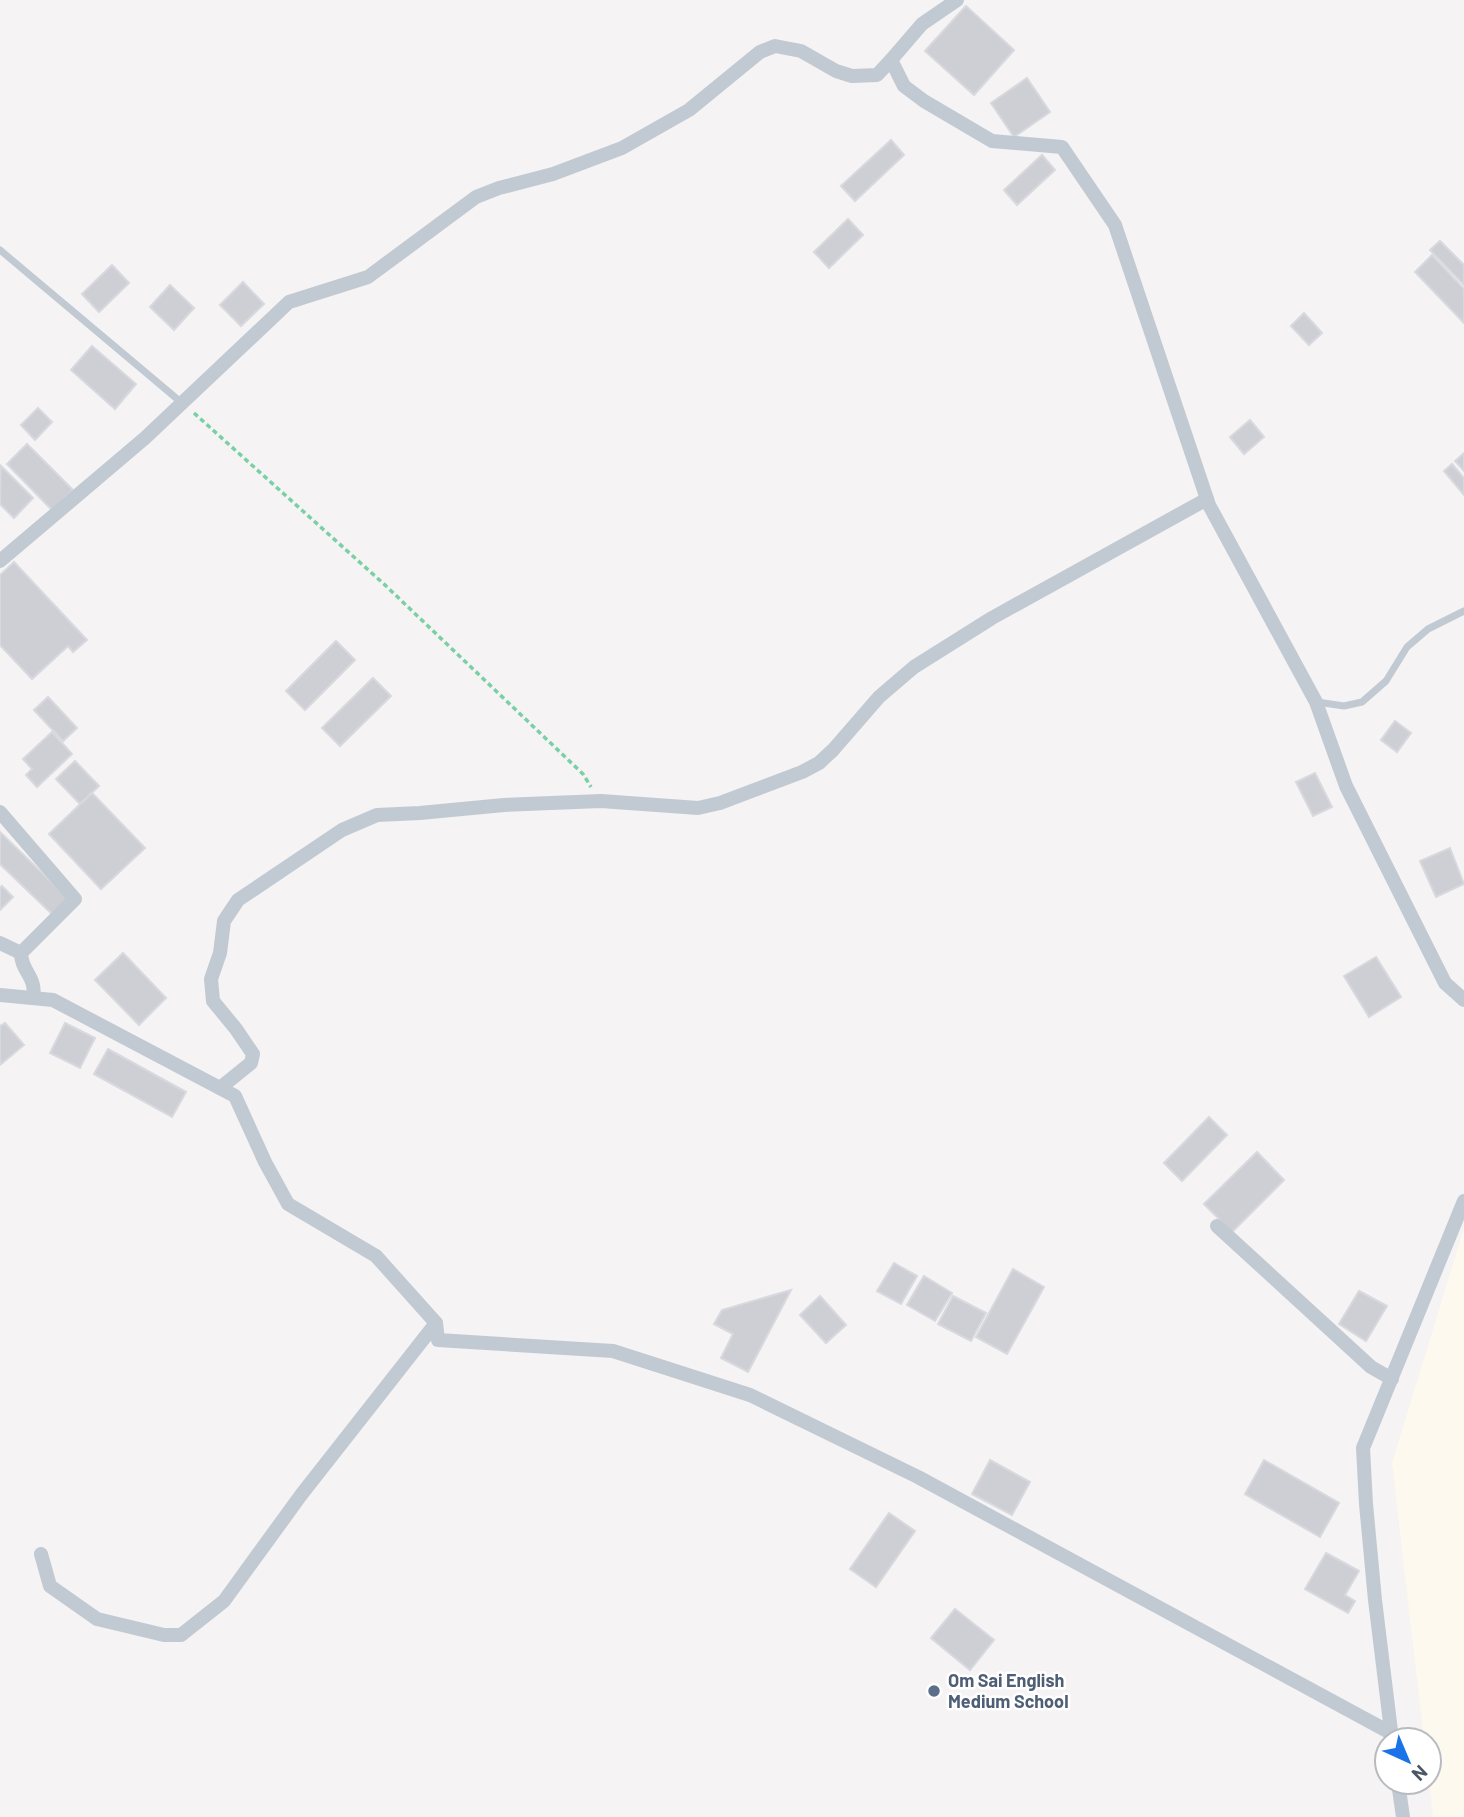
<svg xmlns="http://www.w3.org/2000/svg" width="1464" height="1817" viewBox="0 0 1464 1817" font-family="Barlow,sans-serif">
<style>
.commercial{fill:#fdf9ef}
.building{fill:#cdcfd5;stroke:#d7d9de;stroke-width:2}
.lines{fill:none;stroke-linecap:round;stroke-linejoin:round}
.path{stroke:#7ad0a6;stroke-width:3.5;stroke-dasharray:5 3.5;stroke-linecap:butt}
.lane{stroke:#c1cad2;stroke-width:7}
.street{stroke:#c1cad2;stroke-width:14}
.service-dot{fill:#5c6f8a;stroke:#fff;stroke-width:2.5}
.labels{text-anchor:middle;stroke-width:5;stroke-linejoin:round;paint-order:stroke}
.service-label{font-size:18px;font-weight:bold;fill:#4e5e75;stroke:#fff;text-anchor:start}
</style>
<rect width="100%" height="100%" fill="#f5f3f3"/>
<polygon class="commercial" points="1464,1228 1464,1817 1433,1817 1429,1782 1429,1740 1424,1740 1392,1463"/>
<g class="building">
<polygon points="966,6 1014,50 974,95 925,51"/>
<polygon points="1027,78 1050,112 1014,137 991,103"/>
<polygon points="891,140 904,155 855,201 841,186"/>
<polygon points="1042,155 1055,170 1017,205 1004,190"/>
<polygon points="848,219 863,235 829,268 814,252"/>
<polygon points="1440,241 1464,265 1464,285 1430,250"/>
<polygon points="1432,255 1464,289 1464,323 1415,272"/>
<polygon points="112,265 129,283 99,312 82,294"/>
<polygon points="243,282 264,304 241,326 220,305"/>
<polygon points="170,285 194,308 174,330 150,307"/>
<polygon points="1304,313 1322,333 1309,345 1291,326"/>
<polygon points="92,346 136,384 115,409 71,370"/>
<polygon points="38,408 52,422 35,440 21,425"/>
<polygon points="1250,420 1264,437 1244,454 1230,437"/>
<polygon points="27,444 73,490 52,510 7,464"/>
<polygon points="1464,453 1464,471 1455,461"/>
<polygon points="1452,464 1464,478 1464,495 1444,471"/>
<polygon points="1,466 33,498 14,518 0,504"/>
<polygon points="14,562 87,640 73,652 68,646 32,679 0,645 0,575"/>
<polygon points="336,641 355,660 305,710 286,691"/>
<polygon points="373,678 391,696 340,746 322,728"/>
<polygon points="48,697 77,728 63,741 34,710"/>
<polygon points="1395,721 1411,733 1397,752 1381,740"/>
<polygon points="52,732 72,754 37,787 26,775 32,769 23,759"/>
<polygon points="75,761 99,786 80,804 56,779"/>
<polygon points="1315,773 1332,807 1313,816 1296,782"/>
<polygon points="92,793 145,848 101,889 49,834"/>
<polygon points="0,832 68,898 52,914 0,864"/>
<polygon points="1450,848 1464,884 1436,897 1420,861"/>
<polygon points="2,886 13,897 0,910 0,888"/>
<polygon points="123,953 166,998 139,1025 95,980"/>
<polygon points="1376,957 1401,997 1369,1017 1344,976"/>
<polygon points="5,1023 24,1045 0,1065 0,1026"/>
<polygon points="65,1023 95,1038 80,1068 50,1053"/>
<polygon points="108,1049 186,1092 172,1117 94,1074"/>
<polygon points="1209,1117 1227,1135 1182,1181 1164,1163"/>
<polygon points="1257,1152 1284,1180 1232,1232 1204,1204"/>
<polygon points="894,1263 917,1276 901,1304 877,1291"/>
<polygon points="1013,1269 1044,1287 1007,1354 976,1337"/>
<polygon points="924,1276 952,1293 935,1321 907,1305"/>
<polygon points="791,1290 748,1372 721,1358 733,1334 714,1324 722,1310"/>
<polygon points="1359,1291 1387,1306 1366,1341 1339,1324"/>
<polygon points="820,1296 846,1325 826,1343 800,1315"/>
<polygon points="953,1296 986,1313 971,1341 938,1324"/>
<polygon points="990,1460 1030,1482 1012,1515 972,1494"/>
<polygon points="1264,1460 1339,1503 1320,1537 1245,1494"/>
<polygon points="889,1513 915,1531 876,1587 850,1569"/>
<polygon points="1326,1553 1359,1571 1345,1595 1355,1601 1348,1613 1305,1589"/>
<polygon points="955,1609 994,1640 970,1670 931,1638"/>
</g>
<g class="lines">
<polyline class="path" points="194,413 385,585 583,774 591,787"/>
<g class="lane">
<polyline points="0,250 182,403"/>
<polyline points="1317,702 1344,706 1362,702 1386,681 1407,647 1428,629 1464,611"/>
</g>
<g class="street">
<polyline points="957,0 922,24 891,60 904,86 924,101 992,141 1062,147 1115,225 1209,505 1316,702 1346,786 1445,983 1464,1000"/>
<polyline points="0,561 145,438 289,302 368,277 476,197 499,188 553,174 622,148 689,110 760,52 775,46 801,51 836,71 852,76 877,75 891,60"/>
<path d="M0,812L75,899L21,953C21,972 37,976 33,998"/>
<polyline points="0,943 21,953"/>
<polyline points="0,995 53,1000 235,1096 265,1162 288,1204 376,1256 436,1323 438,1340 613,1351 750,1395 918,1477 1391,1733"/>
<polyline points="220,1088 251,1063 253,1054 236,1029 213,1001 211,979 220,953 224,921 238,900 342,830 377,815 420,813 504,805 601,801 698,808 720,803 802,772 819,763 833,750 879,697 914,667 992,618 1207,499"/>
<polyline points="1217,1226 1371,1367 1392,1379"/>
<polyline points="41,1554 50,1586 97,1619 164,1635 181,1635 224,1601 301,1495 436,1323"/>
<polyline points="1392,1739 1375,1600 1366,1504 1363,1448 1464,1201"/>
<polyline points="1398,1782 1403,1817"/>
</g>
</g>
<circle class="service-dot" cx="934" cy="1691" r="7"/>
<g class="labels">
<g class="service-label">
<text x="948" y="1687">Om Sai English<tspan x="948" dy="21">Medium School</tspan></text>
</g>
</g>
<g transform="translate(1408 1761) rotate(136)"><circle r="33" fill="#ffffff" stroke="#b7bbc0" stroke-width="2"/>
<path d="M0-5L12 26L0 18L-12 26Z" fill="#1a73e8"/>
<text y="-10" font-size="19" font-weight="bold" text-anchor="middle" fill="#4a5661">N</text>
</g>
</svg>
